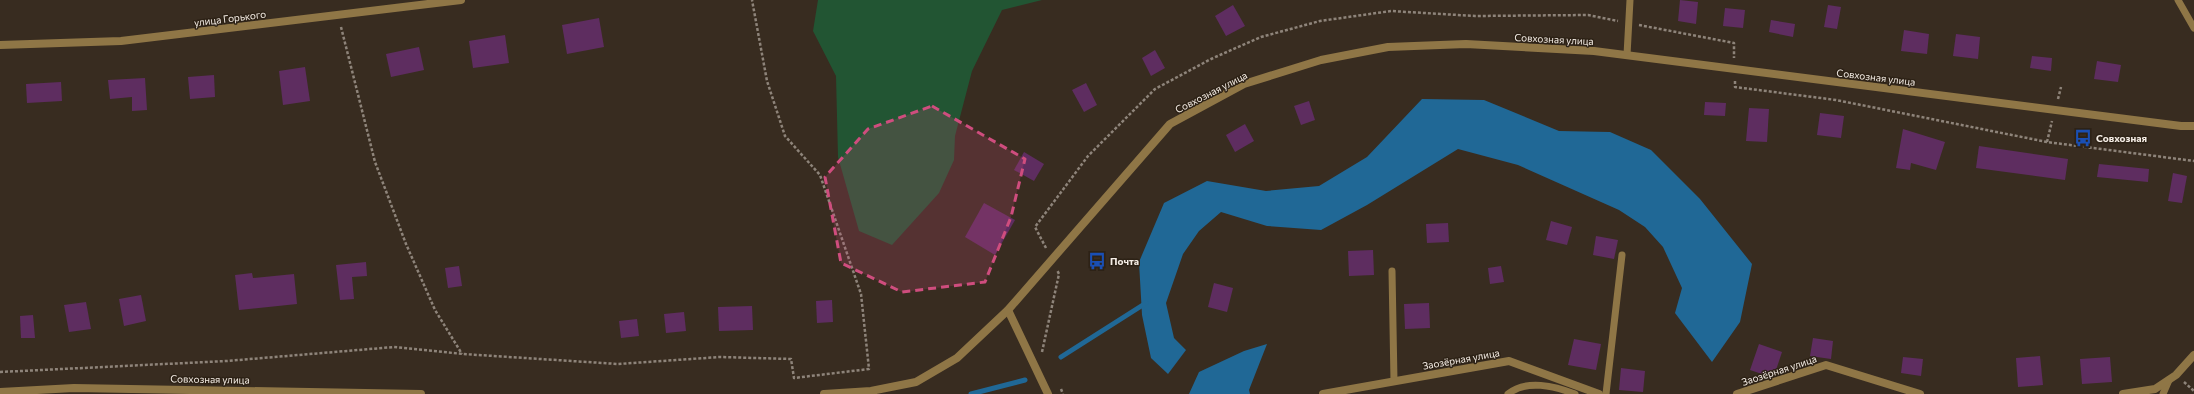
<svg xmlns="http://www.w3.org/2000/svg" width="2194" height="394" viewBox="0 0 2194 394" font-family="Commissioner,sans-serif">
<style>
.green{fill:#253}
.water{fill:#206896}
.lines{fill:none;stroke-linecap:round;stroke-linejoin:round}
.stream{stroke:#206896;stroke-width:5}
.building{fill:#5e2d60}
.path{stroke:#8e847a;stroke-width:2.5;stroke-dasharray:3 2;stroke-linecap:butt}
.service{stroke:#8f7646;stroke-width:7}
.minor{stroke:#8f7646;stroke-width:8}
.tertiary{stroke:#8f7646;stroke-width:8}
.marked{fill:#cf4d7e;fill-opacity:0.2;stroke:#cf4d7e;stroke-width:3;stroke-dasharray:8 5;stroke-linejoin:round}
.labels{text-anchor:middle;stroke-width:3;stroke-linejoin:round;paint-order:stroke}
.street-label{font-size:10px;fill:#f5ede5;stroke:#2d2216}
.poi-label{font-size:10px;font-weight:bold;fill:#f5ede5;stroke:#2d2216;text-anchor:start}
</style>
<rect width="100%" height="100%" fill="#382c20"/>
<polygon class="green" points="818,0 1042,0 1002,10 972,71 955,136 954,160 939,193 892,245 859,231 838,157 836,76 813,31"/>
<g class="water">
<polygon points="1422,99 1484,100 1559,131 1610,132 1651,150 1700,199 1752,264 1740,322 1712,362 1675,313 1682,288 1663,247 1645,227 1619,210 1518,165 1458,149 1367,205 1321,230 1267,226 1221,212 1199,231 1183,254 1166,303 1174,338 1186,350 1168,374 1151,358 1142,315 1139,262 1164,203 1207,181 1266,191 1319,186 1367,157"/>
<polygon points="1267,344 1249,390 1250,394 1189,394 1199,372 1244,351"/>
</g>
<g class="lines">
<g class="stream">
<polyline points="1061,357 1146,303"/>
<polyline points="971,394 1025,380"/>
</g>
</g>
<g class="building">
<polygon points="1680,0 1698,2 1696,24 1678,21"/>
<polygon points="1233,5 1245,26 1226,36 1215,16"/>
<polygon points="1828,5 1841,7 1837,29 1824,27"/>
<polygon points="1725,8 1745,10 1743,28 1723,26"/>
<polygon points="599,18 604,47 567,54 562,25"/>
<polygon points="1771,20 1795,24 1793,37 1769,32"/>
<polygon points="1904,30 1929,34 1927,54 1901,51"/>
<polygon points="1956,34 1980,37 1978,59 1953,56"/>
<polygon points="505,35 509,63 473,68 469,41"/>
<polygon points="419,47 424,70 391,77 386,54"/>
<polygon points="1155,50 1165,68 1151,76 1142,58"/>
<polygon points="2032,56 2052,58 2051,71 2030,68"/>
<polygon points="2097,61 2121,65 2118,82 2094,79"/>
<polygon points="305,67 310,101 283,105 279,71"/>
<polygon points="214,75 215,97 190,99 188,77"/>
<polygon points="145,78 147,110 132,111 132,97 110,99 108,80"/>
<polygon points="61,82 62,101 27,103 26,84"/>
<polygon points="1086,83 1097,105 1084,112 1072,90"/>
<polygon points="1309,101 1315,120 1301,125 1294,106"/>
<polygon points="1705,102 1726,103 1725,116 1704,115"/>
<polygon points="1749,108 1769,109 1767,142 1746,141"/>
<polygon points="1820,113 1844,116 1841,138 1817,135"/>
<polygon points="1245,124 1254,141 1235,152 1226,135"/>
<polygon points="1903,129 1945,142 1936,170 1911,163 1910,170 1896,168"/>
<polygon points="1979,146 2068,159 2065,180 1976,168"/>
<polygon points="1024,152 1044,164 1034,181 1014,170"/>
<polygon points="2099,164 2149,169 2148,182 2097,177"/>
<polygon points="2173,173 2187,176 2182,203 2168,201"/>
<polygon points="984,203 1015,220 995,255 965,237"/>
<polygon points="1551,221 1572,227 1567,245 1546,240"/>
<polygon points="1448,223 1449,242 1427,243 1426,224"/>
<polygon points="1596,236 1618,240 1614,259 1593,255"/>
<polygon points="1373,250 1374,275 1349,276 1348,251"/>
<polygon points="366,262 367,276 352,277 354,299 340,300 336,265"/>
<polygon points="459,266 462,286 448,288 445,268"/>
<polygon points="1501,266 1504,282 1490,284 1488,268"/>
<polygon points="252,273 253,278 294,274 297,304 239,310 235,275"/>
<polygon points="1214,283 1233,288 1227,312 1208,307"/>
<polygon points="141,295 146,321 124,326 119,299"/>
<polygon points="832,300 833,322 817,323 816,301"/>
<polygon points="86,302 91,329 69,332 64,305"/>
<polygon points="1429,303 1430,328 1405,329 1404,304"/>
<polygon points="752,306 753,330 719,331 718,307"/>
<polygon points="684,312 686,331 666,333 664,314"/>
<polygon points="33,315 35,338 21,338 20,316"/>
<polygon points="637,319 639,336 621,338 619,321"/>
<polygon points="1813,338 1833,341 1831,359 1810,356"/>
<polygon points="1574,339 1601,344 1596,370 1568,365"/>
<polygon points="1759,344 1782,352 1774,376 1771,377 1750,370"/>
<polygon points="2040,356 2043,385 2018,387 2016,358"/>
<polygon points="1903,357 1923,359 1921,376 1901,373"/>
<polygon points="2110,357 2112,382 2082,384 2080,359"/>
<polygon points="1621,368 1645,371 1643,392 1619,390"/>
</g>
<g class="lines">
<g class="path">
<polyline points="1639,25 1734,43 1734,58"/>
<polyline points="341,27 375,162 406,244 435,310 462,354"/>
<polyline points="1735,81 1735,87 1836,100 2047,142 2194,161"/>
<polyline points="2058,99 2061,87"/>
<polyline points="2047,142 2052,121"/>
<polyline points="1046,248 1035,227 1088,156 1155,89 1211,59 1261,37 1320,21 1391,11 1475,16 1588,15 1618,21"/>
<polyline points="1042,352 1059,274 1057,270"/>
<polyline points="0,372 227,361 394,347 463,354 618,364 720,357 791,359 794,378 869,369 861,294 820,175 785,136 767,81 752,0"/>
<polyline points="2184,382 2194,391"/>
<polyline points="1061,389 1063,394"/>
</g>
<g class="service">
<polyline points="2178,0 2194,28"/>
<polyline points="1627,55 1630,0"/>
<polyline points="1392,271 1394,381"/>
<path d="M1508,394C1526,379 1555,386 1575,394"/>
<polyline points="1606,394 1622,255"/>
<polyline points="2163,394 2169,380"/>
</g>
<g class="minor">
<polyline points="0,45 121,41 461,0"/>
<polyline points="1323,394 1509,361 1599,394"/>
<polyline points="1737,394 1826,365 1920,394"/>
<polyline points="2123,394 2155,389 2176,375 2194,355"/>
</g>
<g class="tertiary">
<polyline points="1008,310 1048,394"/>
<polyline points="0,392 74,388 421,394"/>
<polyline points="824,394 871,391 916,382 957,358 1008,310 1170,124 1244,84 1321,60 1388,47 1466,44 1594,51 2181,126 2194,126"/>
</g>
</g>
<path class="marked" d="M932,106L1025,159L1011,217L985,282L902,292L841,263L825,177L868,129Z"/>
<defs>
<g id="bus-bare" transform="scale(1.38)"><path d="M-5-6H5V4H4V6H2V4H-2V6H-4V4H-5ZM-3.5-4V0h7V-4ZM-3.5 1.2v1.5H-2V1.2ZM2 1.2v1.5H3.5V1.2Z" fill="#1a4fb4" stroke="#2d2216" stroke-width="2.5" paint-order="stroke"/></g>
</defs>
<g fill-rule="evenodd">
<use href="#bus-bare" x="2083" y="138"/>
<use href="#bus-bare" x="1097" y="261"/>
</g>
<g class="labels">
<g class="street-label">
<text transform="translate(230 18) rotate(-7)" y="4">улица Горького</text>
<text transform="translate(1554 39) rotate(3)" y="4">Совхозная улица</text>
<text transform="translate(1876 77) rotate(7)" y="4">Совхозная улица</text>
<text transform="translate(1211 92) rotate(-27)" y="4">Совхозная улица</text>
<text transform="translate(1461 359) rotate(-10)" y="4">Заозёрная улица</text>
<text transform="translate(1779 370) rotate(-18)" y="4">Заозёрная улица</text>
<text transform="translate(210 379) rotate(1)" y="4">Совхозная улица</text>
</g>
<g class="poi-label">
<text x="2096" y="142">Совхозная</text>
<text x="1110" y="265">Почта</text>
</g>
</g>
</svg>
